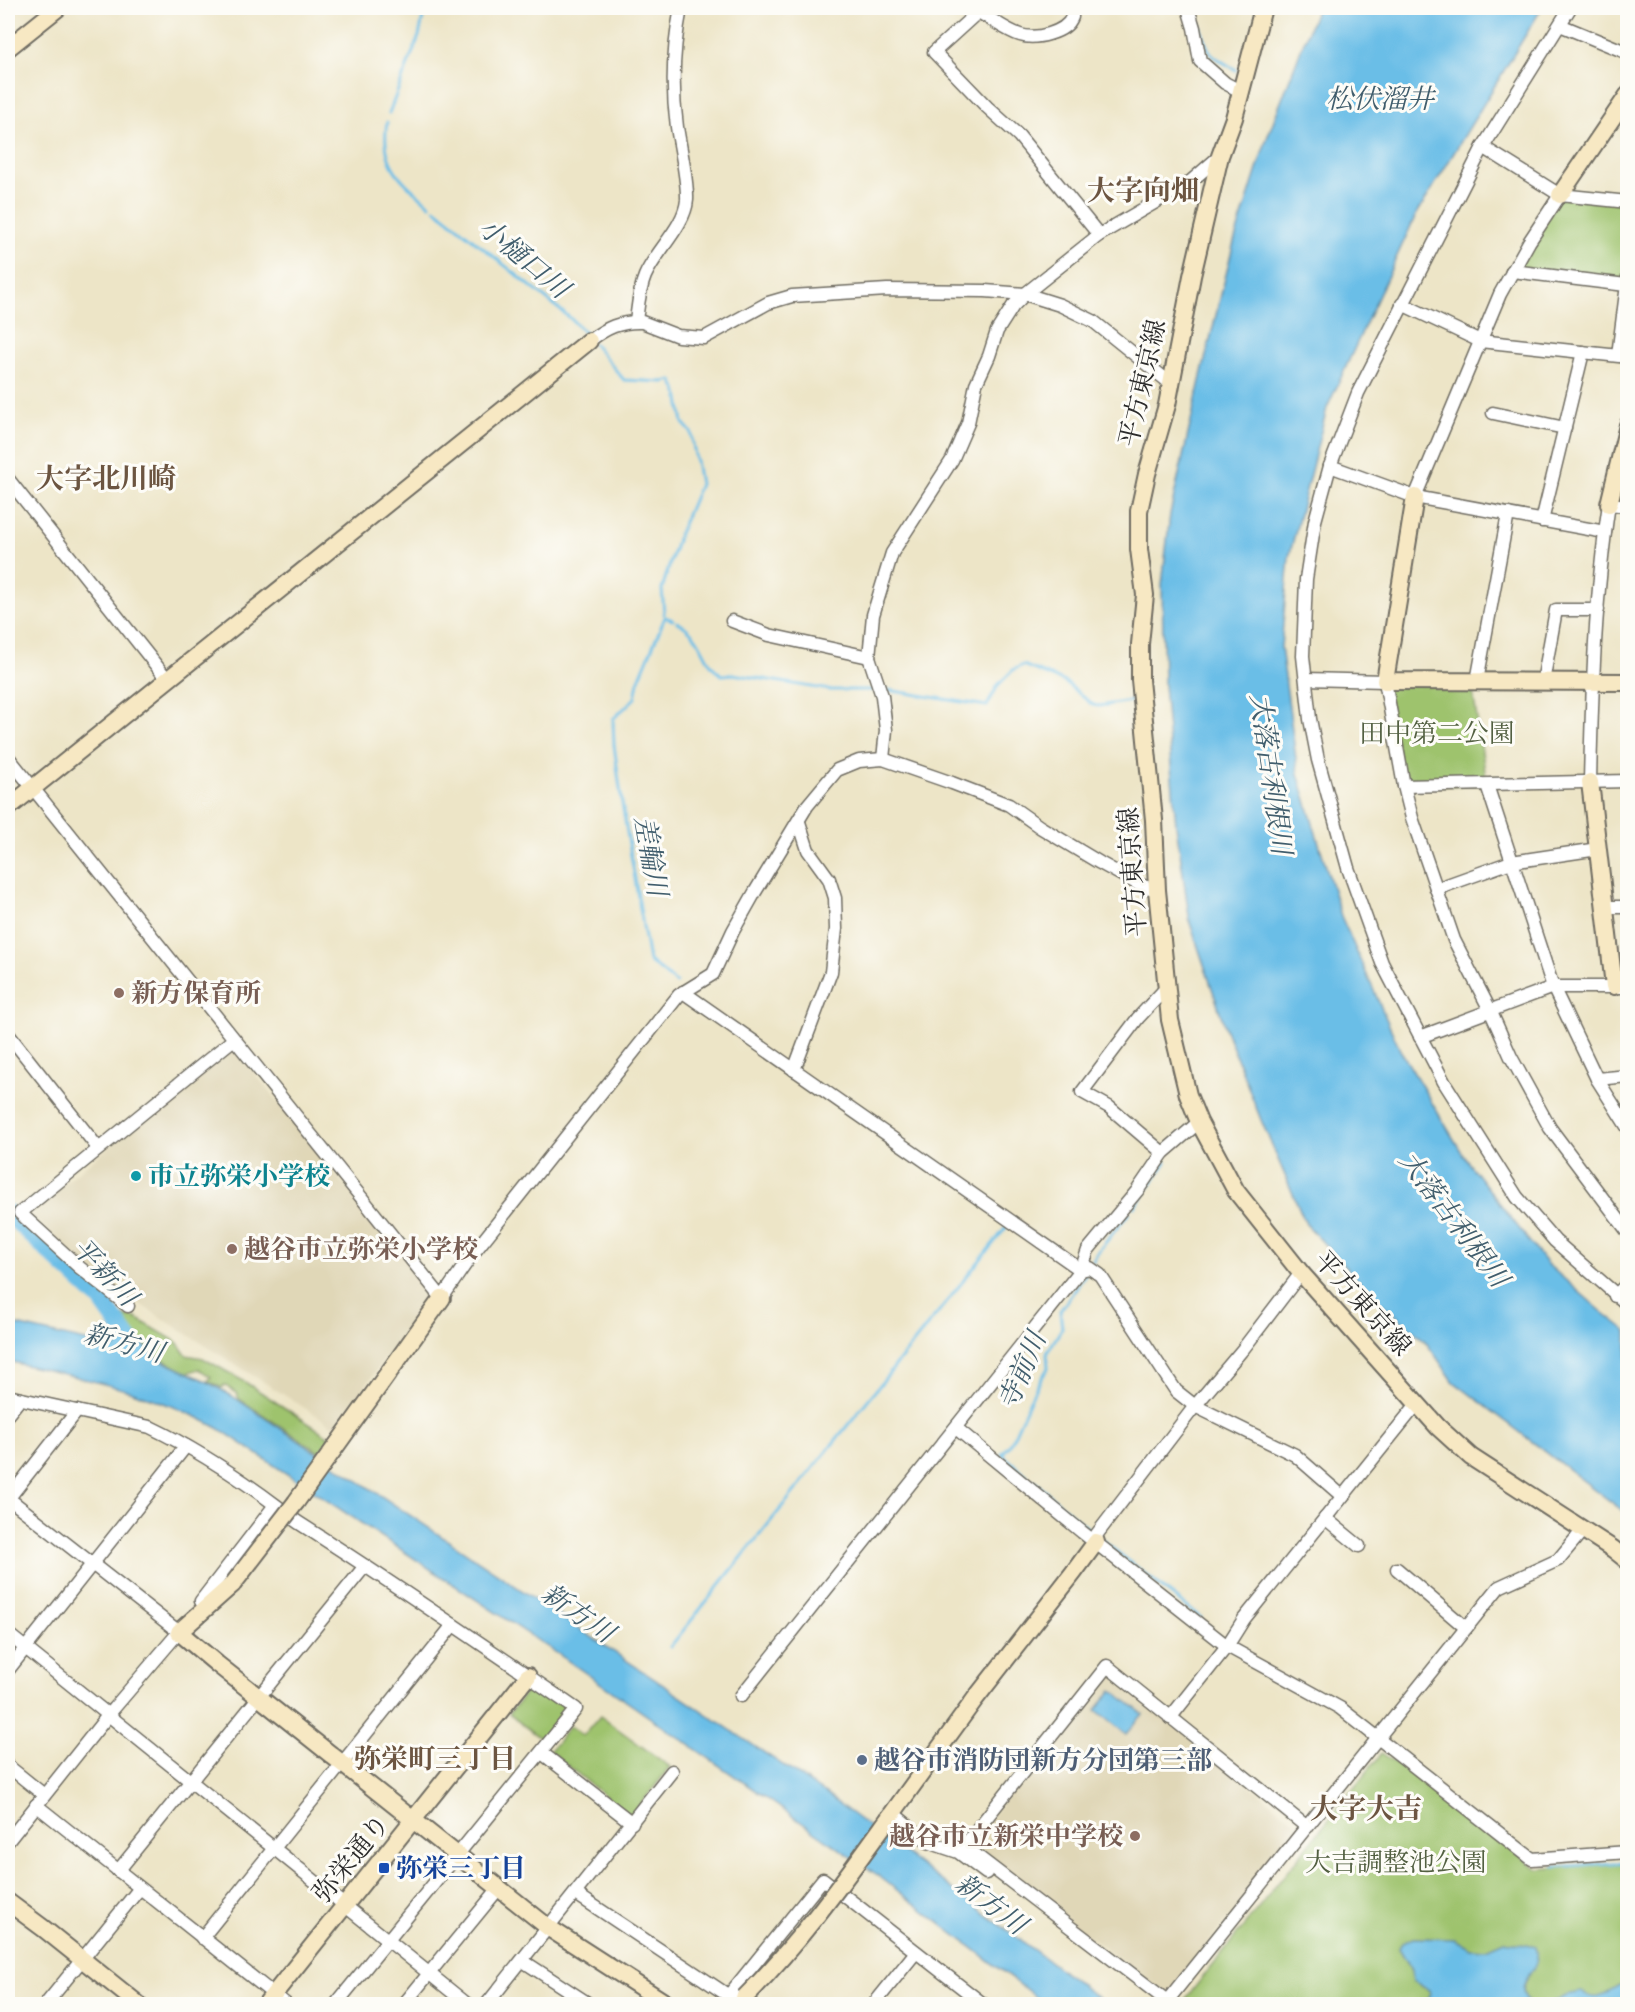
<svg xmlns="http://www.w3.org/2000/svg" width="1635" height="2012" viewBox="0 0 1635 2012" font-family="Cardo,'Noto Serif JP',serif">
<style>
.built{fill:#e0d7b7}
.green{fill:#9ec36d;stroke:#64774c;stroke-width:1.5}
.water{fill:#6bbee7;stroke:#4b7489;stroke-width:1.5}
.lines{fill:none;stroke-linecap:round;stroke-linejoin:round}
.stream{stroke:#6bbee7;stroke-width:3}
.river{stroke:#6bbee7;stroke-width:18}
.street-casing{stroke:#6f6c62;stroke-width:15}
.secondary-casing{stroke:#6f6c62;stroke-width:20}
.street{stroke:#fff;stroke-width:12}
.secondary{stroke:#f7e8c3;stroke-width:16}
.secondary-bridge-casing{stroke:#6f6c62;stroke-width:20;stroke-linecap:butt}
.secondary-bridge{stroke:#f7e8c3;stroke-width:16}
.education-dot{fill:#8d6e63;stroke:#fdfcf7;stroke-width:2}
.culture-dot{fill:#0f9aa8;stroke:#fdfcf7;stroke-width:2}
.service-dot{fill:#5c6f8a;stroke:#fdfcf7;stroke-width:2}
.transit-dot{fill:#1a4fb4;stroke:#fdfcf7;stroke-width:2}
.labels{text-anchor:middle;stroke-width:6;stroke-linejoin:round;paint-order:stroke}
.street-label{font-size:26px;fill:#2b2b2b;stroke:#fdfcf7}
.park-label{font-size:26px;fill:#536042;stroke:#fdfcf7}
.education-label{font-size:26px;font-weight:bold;fill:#785e54;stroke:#fdfcf7;text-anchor:start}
.culture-label{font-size:26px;font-weight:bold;fill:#0d838f;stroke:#fdfcf7;text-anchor:start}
.service-label{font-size:26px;font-weight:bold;fill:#4e5e75;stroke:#fdfcf7;text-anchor:start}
.transit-label{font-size:26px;font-weight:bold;fill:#164399;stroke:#fdfcf7;text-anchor:start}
.water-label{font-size:27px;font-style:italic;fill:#415e6d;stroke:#fdfcf7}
.neighbourhood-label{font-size:27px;font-weight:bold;fill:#6c5541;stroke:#fdfcf7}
.quarter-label{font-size:28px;font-weight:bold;fill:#6c5541;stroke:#fdfcf7}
</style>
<rect width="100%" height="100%" fill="#fdfcf7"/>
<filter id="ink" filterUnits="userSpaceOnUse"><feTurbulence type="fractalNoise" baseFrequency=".0167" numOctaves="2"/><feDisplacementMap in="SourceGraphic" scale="12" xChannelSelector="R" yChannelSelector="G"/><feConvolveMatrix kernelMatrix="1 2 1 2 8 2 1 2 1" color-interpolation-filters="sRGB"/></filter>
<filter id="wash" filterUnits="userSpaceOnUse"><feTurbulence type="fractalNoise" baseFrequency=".008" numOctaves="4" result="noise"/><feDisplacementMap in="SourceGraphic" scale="24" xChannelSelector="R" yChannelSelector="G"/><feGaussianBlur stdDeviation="1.35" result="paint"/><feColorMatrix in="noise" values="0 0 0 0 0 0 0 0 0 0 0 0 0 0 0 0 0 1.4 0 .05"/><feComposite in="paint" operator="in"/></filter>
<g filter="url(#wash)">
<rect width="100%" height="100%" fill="#ede5c7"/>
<g class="built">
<polygon points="228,1049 236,1050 430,1292 430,1298 335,1427 103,1281 33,1217 33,1209"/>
<polygon points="1108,1672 1302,1827 1166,1995 969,1845"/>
</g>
<g class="green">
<polygon points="1560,195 1627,202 1626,285 1512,271"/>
<polygon points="1385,681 1468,686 1473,692 1487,785 1404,786"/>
<polygon points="124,1316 136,1318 177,1342 186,1355 203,1358 245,1382 331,1438 319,1452 239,1399 237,1393 224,1385 222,1388 208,1381 211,1377 199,1369 187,1373 158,1357 122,1322 120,1318"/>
<polygon points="535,1685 568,1708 569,1713 545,1742 509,1714 530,1687"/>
<polygon points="600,1716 670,1767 633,1814 627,1814 550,1751 570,1726 583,1736"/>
<path d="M1382,1753L1538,1869L1627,1862V1983L1621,1985L1600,1998L1565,1995L1549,2004H1530C1517,1990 1526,1982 1533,1968C1535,1962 1535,1954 1536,1947L1504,1941L1486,1949L1471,1948L1454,1939L1413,1938L1402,1943L1399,1948L1421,1987L1429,1990L1430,1996L1426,2004H1185L1187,1997Z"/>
</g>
<g class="water">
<polygon points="1317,8 1542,8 1415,217 1327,408 1289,557 1281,647 1298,774 1341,916 1400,1050 1467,1161 1546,1263 1600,1310 1627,1331 1627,1514 1454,1382 1425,1341 1372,1295 1306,1224 1261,1120 1226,1030 1190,923 1176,825 1164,685 1162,585 1170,514 1202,372 1234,242 1267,138"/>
<path d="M8,1323L115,1348L118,1344L115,1332L124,1327L158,1359L204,1380L232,1396L823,1792L1106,2004H1045L876,1874L561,1656L218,1428C149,1390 83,1379 8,1361Z"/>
<polygon points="1112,1690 1143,1714 1126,1734 1096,1710"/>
<path d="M1413,1938L1454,1939L1471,1948L1486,1949L1504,1941L1536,1947C1537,1951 1538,1954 1537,1958C1534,1977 1512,1984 1530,2004H1426L1430,1996L1429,1990L1413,1981L1412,1970L1399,1948L1402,1943Z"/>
<path d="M1627,1983V2004H1549L1565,1995L1582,1992C1602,2006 1609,1988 1627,1983Z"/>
</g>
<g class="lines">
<g class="stream">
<path d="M1198,21C1201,29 1206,48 1211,53C1217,60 1229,65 1236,70"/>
<polyline points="389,113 419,36 425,8"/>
<path d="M387,122C380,165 400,179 430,205"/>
<polyline points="435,209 570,318 588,336"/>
<polyline points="594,344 624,380 664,382 672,380 678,393 683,423 691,432 700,484 679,534 662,589 664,614"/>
<path d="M677,622C706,637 701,662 722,675L733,674L830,690H875"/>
<polyline points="888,690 987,706 998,685 1013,670 1023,665 1065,682 1093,705 1099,706 1137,700"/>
<polyline points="613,719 635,698 638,682 665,617 673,620"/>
<polyline points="613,721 614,745 622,803 649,961 676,983"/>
<polyline points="1148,1188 1166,1162"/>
<polyline points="1134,1207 1145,1192"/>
<polyline points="1093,1261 1097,1253 1129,1213"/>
<polyline points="1027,1476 1002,1454 1010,1445 1035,1389 1048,1368 1047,1353 1062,1328 1060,1311 1086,1274"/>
<polyline points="1032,1480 1093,1533"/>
<polyline points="1102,1540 1201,1618"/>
<polyline points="670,1647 1008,1225"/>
<polyline points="1554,1867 1628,1862"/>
</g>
<polyline class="river" points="8,1213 101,1300 135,1348"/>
</g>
</g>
<g filter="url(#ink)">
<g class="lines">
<g class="street-casing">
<g id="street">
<path d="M1072,8C1072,10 1072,15 1072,17C1066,33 1035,40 1020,35C1005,30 992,19 978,12L934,52L987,107L1019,136L1099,235"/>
<polyline points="1188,8 1194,28 1200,61 1225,83 1240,91"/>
<polyline points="1570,8 1483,147 1358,393 1330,466 1315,521 1306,579 1303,656 1310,719 1318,760 1348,868 1382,963 1444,1082 1517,1197 1555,1241 1628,1305"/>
<polyline points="1560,25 1628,53"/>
<polyline points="1483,147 1560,195 1628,202"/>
<polyline points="1512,271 1626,285"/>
<polyline points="1402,304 1480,341 1628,357"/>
<path d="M636,321C638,306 639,290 645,276C655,252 685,226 687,200C688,181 680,147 677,127C671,85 673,48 681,8"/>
<path d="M589,341C606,328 620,321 642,322L678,336L704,338L768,303L792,296L887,290L985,291L1025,294L1060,305L1093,321L1170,383"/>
<polyline points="1618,355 1628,277"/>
<polyline points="1493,413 1565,428"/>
<polyline points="1330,466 1415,497 1605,532"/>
<polyline points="8,479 167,679"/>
<polyline points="1415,497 1500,294 1529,242 1560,195"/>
<polyline points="1542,521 1583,352"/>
<polyline points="732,621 769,635 869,657"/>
<polyline points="1306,679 1385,681 1404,786 1412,818 1454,940 1490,1010 1511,1057 1550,1128 1628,1232"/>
<polyline points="1477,681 1508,514"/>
<polyline points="1543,682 1556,610 1598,610"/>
<polyline points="8,757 442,1298 471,1256 679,995 713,974 733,931 755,892 807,806 837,770 859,761 883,759 952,783 1009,805 1040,827 1100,863 1140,885 1157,890"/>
<polyline points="883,759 886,730 882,696 869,657 873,615 892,553 952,460 968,423 976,384 989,356 997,331 1013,306 1025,294 1099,235 1190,182 1220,156"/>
<path d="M1590,782C1592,689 1595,596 1609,504L1628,506"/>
<polyline points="1487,785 1553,987 1597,1079 1628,1128"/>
<polyline points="1404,786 1628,781"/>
<polyline points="1436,889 1511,862 1598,849"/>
<polyline points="1605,907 1628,907"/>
<polyline points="683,992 1081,1270"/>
<polyline points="8,1034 98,1148"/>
<polyline points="1420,1037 1553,987 1628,987"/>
<polyline points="794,1070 831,972 836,929 835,898 829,879 808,850 799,822"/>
<polyline points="1597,1079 1628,1076"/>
<polyline points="1163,1153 1109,1107 1082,1092 1138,1018 1167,987"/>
<polyline points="1081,1270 1090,1268 1100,1275 1176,1391 1195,1406 1295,1455 1342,1496"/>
<polyline points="1615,1296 1628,1283"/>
<polyline points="128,1306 79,1267 20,1213 234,1039"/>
<path d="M8,1396L150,1427C196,1449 240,1478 281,1509C287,1514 293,1519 299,1523C393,1583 485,1646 576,1709L336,2004"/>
<polyline points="8,1414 20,1399"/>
<polyline points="956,1428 1082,1532 1227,1646 1340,1708 1532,1859 1628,1852"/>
<polyline points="8,1498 179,1632 114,1708 8,1841"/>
<polyline points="8,1499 77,1411"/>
<polyline points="1325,1518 1359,1546"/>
<polyline points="1096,1542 1097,1534 1195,1406 1243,1349 1301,1273"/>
<polyline points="1397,1569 1466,1628"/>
<polyline points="206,1609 201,1601 275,1505"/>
<polyline points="8,1634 467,2004"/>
<polyline points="8,1670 186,1446"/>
<polyline points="741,1696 1081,1270 1088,1250 1137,1191 1163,1153 1199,1122"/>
<polyline points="1170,1718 1227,1646 1244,1619 1417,1404"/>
<polyline points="542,1753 632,1823"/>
<polyline points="8,1766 44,1795"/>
<polyline points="36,1805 286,2004"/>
<polyline points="893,1813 928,1842 958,1852 986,1873"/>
<polyline points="1307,1827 1107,1666 964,1846 1167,2001 1499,1587 1558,1560 1583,1530"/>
<polyline points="118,1871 365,1566"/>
<polyline points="576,1894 735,2000"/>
<polyline points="202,1938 453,1625"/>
<polyline points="523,1961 589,2004"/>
<polyline points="729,1995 823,1879 983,2004"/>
<polyline points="46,2004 140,1888"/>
<polyline points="404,2004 499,1888"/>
<polyline points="487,2004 672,1771"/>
<polyline points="874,2004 916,1952"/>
</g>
</g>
<g class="secondary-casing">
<g id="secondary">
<polyline points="1263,8 1234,118 1220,156 1192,276 1167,405 1147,474 1139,511 1139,549 1145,595 1140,644 1140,680 1154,820 1157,890 1170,1020 1188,1095 1199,1122 1236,1191 1301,1273 1438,1427 1471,1457 1613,1549 1628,1561"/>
<polyline points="8,48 58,8"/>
<polyline points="1560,195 1628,95"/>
<polyline points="1415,497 1385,681 1628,682"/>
<polyline points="1609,504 1628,425"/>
<polyline points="1590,782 1614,986"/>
<polyline points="8,808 589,341"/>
<polyline points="296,1502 442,1298"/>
<polyline points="233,1584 179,1632 217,1664 549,1928 667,2004"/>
<polyline points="889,1818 975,1699 1074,1572 1096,1542"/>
<polyline points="8,1902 43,1928 138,2004"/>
<polyline points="266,2004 528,1676"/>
</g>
</g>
<use href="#street" class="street"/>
<use href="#secondary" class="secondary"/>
<g class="secondary-bridge-casing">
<g id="secondary-bridge">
<polyline points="233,1584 296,1502"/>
<path d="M744,1998C801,1941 842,1883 889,1818"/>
</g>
</g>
<use href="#secondary-bridge" class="secondary-bridge"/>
</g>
</g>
<g class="education-dot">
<circle cx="119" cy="993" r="6"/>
<circle cx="232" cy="1249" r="6"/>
<circle cx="1135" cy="1836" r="6"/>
</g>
<circle class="culture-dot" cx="136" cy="1176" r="6"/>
<circle class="service-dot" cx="862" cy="1760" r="6"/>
<rect class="transit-dot" x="378" y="1862" width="12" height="12" rx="3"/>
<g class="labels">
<g class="street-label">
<text transform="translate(1142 383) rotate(-77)" y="9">平方東京線</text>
<text transform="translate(1132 872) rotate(-94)" y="9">平方東京線</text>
<text transform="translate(1363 1303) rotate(48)" y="9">平方東京線</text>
<text transform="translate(351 1858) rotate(-51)" y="9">弥栄通り</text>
</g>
<g class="park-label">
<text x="1437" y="742">田中第二公園</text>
<text x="1396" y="1871">大吉調整池公園</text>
</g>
<g class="education-label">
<text x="131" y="1002">新方保育所</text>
<text x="244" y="1258">越谷市立弥栄小学校</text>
<text x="1123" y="1845" text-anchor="end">越谷市立新栄中学校</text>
</g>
<g class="culture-label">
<text x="148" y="1185">市立弥栄小学校</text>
</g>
<g class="service-label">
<text x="874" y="1769">越谷市消防団新方分団第三部</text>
</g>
<g class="transit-label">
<text x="396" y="1877">弥栄三丁目</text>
</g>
<g class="water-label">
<text x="1380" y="108">松伏溜井</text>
<text transform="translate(524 258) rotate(40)" y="9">小樋口川</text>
<text transform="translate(1271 774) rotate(82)" y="9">大落古利根川</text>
<text transform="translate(651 856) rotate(80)" y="9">差輪川</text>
<text transform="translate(1454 1219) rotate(53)" y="9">大落古利根川</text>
<text transform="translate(105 1272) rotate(47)" y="9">平新川</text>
<text transform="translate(124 1343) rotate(15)" y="9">新方川</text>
<text transform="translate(1022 1371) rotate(-67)" y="9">寺前川</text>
<text transform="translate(578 1613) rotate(35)" y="9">新方川</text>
<text transform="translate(991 1904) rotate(37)" y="9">新方川</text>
</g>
<g class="neighbourhood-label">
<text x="435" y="1768">弥栄町三丁目</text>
</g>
<g class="quarter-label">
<text x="1143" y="200">大字向畑</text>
<text x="106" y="488">大字北川崎</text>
<text x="1366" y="1818">大字大吉</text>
</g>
</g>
<rect width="1635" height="2012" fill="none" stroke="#fdfcf7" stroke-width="30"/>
</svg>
